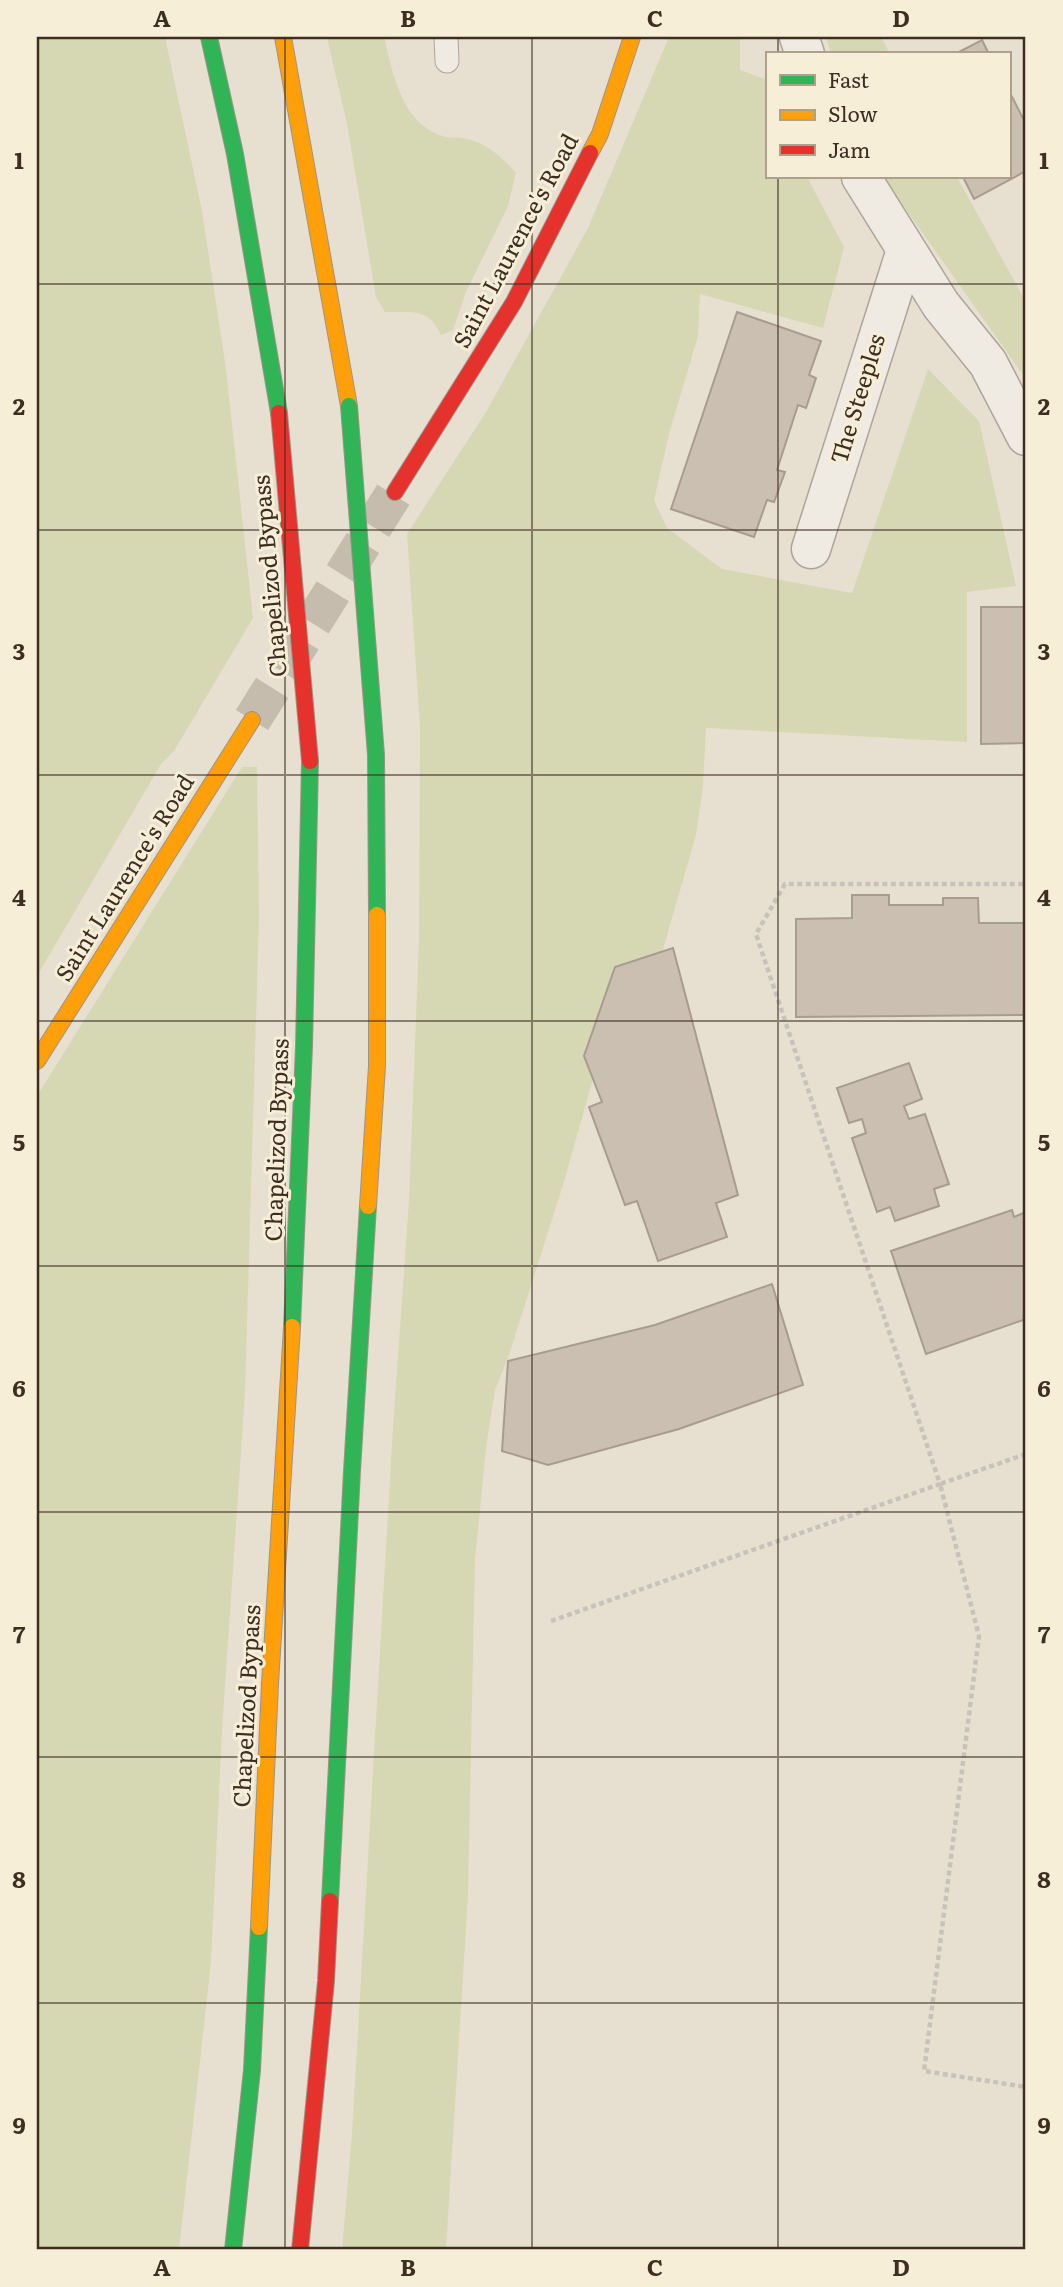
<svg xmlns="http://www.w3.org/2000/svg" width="1063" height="2287" viewBox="0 0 1063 2287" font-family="Literata,serif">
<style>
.green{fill:#d6d7b3}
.building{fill:#cbbfb2;stroke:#a89c90;stroke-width:2}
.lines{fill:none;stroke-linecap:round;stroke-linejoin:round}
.secondary-tunnel{stroke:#c5bcae;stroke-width:38;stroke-dasharray:38 19;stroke-linecap:butt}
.lane-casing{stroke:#ada599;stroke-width:25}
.street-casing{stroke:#ada599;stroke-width:41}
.fast-casing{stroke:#9c958a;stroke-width:18}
.slow-casing{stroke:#9c958a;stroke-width:18}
.jam-casing{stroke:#9c958a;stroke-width:18}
.path{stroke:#c8c2b9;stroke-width:4.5;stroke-dasharray:5 3.5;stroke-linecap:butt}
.lane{stroke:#efebe3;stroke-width:23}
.street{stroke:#efebe3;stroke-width:38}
.fast{stroke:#30b455;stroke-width:16}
.slow{stroke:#ff9f0a;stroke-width:16}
.jam{stroke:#e5322d;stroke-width:16}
.fast-bridge-casing{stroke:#9c958a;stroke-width:18;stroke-linecap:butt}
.jam-bridge-casing{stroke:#9c958a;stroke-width:18;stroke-linecap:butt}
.fast-bridge{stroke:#30b455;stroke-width:16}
.jam-bridge{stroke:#e5322d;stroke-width:16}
.grid{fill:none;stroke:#3d2e20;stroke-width:2;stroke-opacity:0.55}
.labels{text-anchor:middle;stroke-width:6;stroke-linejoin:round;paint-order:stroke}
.street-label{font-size:23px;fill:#3d2e20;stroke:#f7eed8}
.neatline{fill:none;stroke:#3d2e20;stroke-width:2.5}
.grid-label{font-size:23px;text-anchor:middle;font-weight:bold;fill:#3d2e20}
</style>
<rect width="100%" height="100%" fill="#e7e0d1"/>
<g class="green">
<polygon points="37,37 165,37 202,211 226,369 253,618 174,751 161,764 37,976"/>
<path d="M327,37H384C393,74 402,126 446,137C451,138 457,137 462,138C487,142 498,155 516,172L508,206L466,292L453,330L441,335C429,307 412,313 385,312L376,297L347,124Z"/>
<polygon points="669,37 740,37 740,70 765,79 767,86 767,177 807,177 844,247 823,328 700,294 698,336 669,434 654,500 667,528 722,569 852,593 928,369 979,421 1016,586 967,592 967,742 706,728 703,786 696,835 653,984 603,1044 563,1185 508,1358 495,1390 486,1448 475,1560 468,1895 446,2250 342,2250 352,2134 393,1427 409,1201 419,940 420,726 407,534 486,412 588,228"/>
<polygon points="826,37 881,37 890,54 831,54"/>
<polygon points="883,177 957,177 1026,302 1026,379"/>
<polygon points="242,767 257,767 259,917 245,1393 222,1730 211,1962 179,2250 37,2250 37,1096"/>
</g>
<g class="building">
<polygon points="982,40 989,54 955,54"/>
<polygon points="1009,91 1026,124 1026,171 974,199 963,177 1009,177"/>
<polygon points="737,312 821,341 809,375 816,378 806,408 798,405 777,470 785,472 774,502 767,500 754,537 671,509"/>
<polygon points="981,607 1026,607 1026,743 981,744"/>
<polygon points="852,895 889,895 889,905 943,905 943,898 978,898 979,923 1026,923 1026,1015 796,1017 796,919 852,918"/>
<polygon points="673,948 738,1195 716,1203 727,1237 658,1261 637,1201 625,1205 589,1107 602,1102 584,1056 615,967"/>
<polygon points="909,1063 922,1099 904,1106 909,1119 925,1114 949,1184 934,1189 939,1206 895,1221 890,1207 877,1212 852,1138 866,1133 862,1119 849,1123 837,1088"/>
<polygon points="1012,1210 1014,1217 1026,1212 1026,1319 926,1354 891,1251"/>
<polygon points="772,1284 803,1385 679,1429 548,1465 502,1451 508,1361 655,1325"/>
</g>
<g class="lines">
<polyline class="secondary-tunnel" points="252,720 395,492"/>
<g class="lane-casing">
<polyline id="lane" points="446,37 447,61"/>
</g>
<g class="street-casing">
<g id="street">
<polyline points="799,37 805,54"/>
<polyline points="861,177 941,305 988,363 1026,436"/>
<polyline points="811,549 906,250"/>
</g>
</g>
<g class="fast-casing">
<g id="fast">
<polyline points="209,37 235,154 279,413"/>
<polyline points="376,755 377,915"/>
<polyline points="292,1327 304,1047 310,761"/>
<polyline points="330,1901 352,1471 368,1206"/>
<polyline points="233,2250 252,2070 259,1927"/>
</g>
</g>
<g class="slow-casing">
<g id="slow">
<polyline points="283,37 349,406"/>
<polyline points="590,153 600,134 632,37"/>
<polyline points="37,1061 252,720"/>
<polyline points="368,1206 377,1066 377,915"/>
<polyline points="259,1927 270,1684 292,1327"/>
</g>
</g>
<g class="jam-casing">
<g id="jam">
<polyline points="395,492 514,302 590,153"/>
<polyline points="300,2250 326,1981 330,1901"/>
</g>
</g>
<g class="path">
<polyline points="1026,1454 940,1484 979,1636 924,2071 1026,2087"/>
<polyline points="551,1621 940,1484 756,934 785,884 1026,884"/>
</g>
<use href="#lane" class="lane"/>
<use href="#street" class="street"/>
<use href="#fast" class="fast"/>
<use href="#slow" class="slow"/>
<use href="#jam" class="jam"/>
<g class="fast-bridge-casing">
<polyline id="fast-bridge" points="349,406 376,755"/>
</g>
<g class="jam-bridge-casing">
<polyline id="jam-bridge" points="279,413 310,761"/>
</g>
<use href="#fast-bridge" class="fast-bridge"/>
<use href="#jam-bridge" class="jam-bridge"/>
</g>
<path class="grid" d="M285,37V2250M532,37V2250M778,37V54M778,177V2250M37,284H1026M37,530H1026M37,775H1026M37,1021H1026M37,1266H1026M37,1512H1026M37,1757H1026M37,2003H1026"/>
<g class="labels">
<g class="street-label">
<text transform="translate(516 241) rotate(-62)" y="8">Saint Laurence's Road</text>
<text transform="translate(858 399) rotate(-73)" y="8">The Steeples</text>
<text transform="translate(270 576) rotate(-95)" y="8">Chapelizod Bypass</text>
<text transform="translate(125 878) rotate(-58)" y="8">Saint Laurence's Road</text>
<text transform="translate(277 1140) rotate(-88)" y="8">Chapelizod Bypass</text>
<text transform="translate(247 1706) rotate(-87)" y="8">Chapelizod Bypass</text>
</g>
</g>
<rect width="1063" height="2287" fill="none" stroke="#f7eed8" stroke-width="77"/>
<rect x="766" y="52" width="245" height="126" fill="#f7eed8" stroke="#ada18e" stroke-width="2"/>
<rect x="780" y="75" width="35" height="10" fill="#30b455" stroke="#ada18e" stroke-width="2"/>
<text x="828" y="88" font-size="21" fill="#3d2e20">Fast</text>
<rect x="780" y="110" width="35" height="10" fill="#ff9f0a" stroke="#ada18e" stroke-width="2"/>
<text x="828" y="122" font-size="21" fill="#3d2e20">Slow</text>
<rect x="780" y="145" width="35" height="10" fill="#e5322d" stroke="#ada18e" stroke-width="2"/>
<text x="828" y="158" font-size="21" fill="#3d2e20">Jam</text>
<rect x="38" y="38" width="986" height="2210" class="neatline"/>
<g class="grid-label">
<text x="162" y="27">A</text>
<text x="408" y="27">B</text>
<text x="655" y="27">C</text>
<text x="901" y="27">D</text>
<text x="19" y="169">1</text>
<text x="1044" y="169">1</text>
<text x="19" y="415">2</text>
<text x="1044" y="415">2</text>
<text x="19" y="660">3</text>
<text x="1044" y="660">3</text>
<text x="19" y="906">4</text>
<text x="1044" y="906">4</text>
<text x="19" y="1151">5</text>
<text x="1044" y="1151">5</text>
<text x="19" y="1397">6</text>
<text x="1044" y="1397">6</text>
<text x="19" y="1643">7</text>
<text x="1044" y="1643">7</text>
<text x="19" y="1888">8</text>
<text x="1044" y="1888">8</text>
<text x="19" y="2134">9</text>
<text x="1044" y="2134">9</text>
<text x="162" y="2276">A</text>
<text x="408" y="2276">B</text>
<text x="655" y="2276">C</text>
<text x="901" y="2276">D</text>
</g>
</svg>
